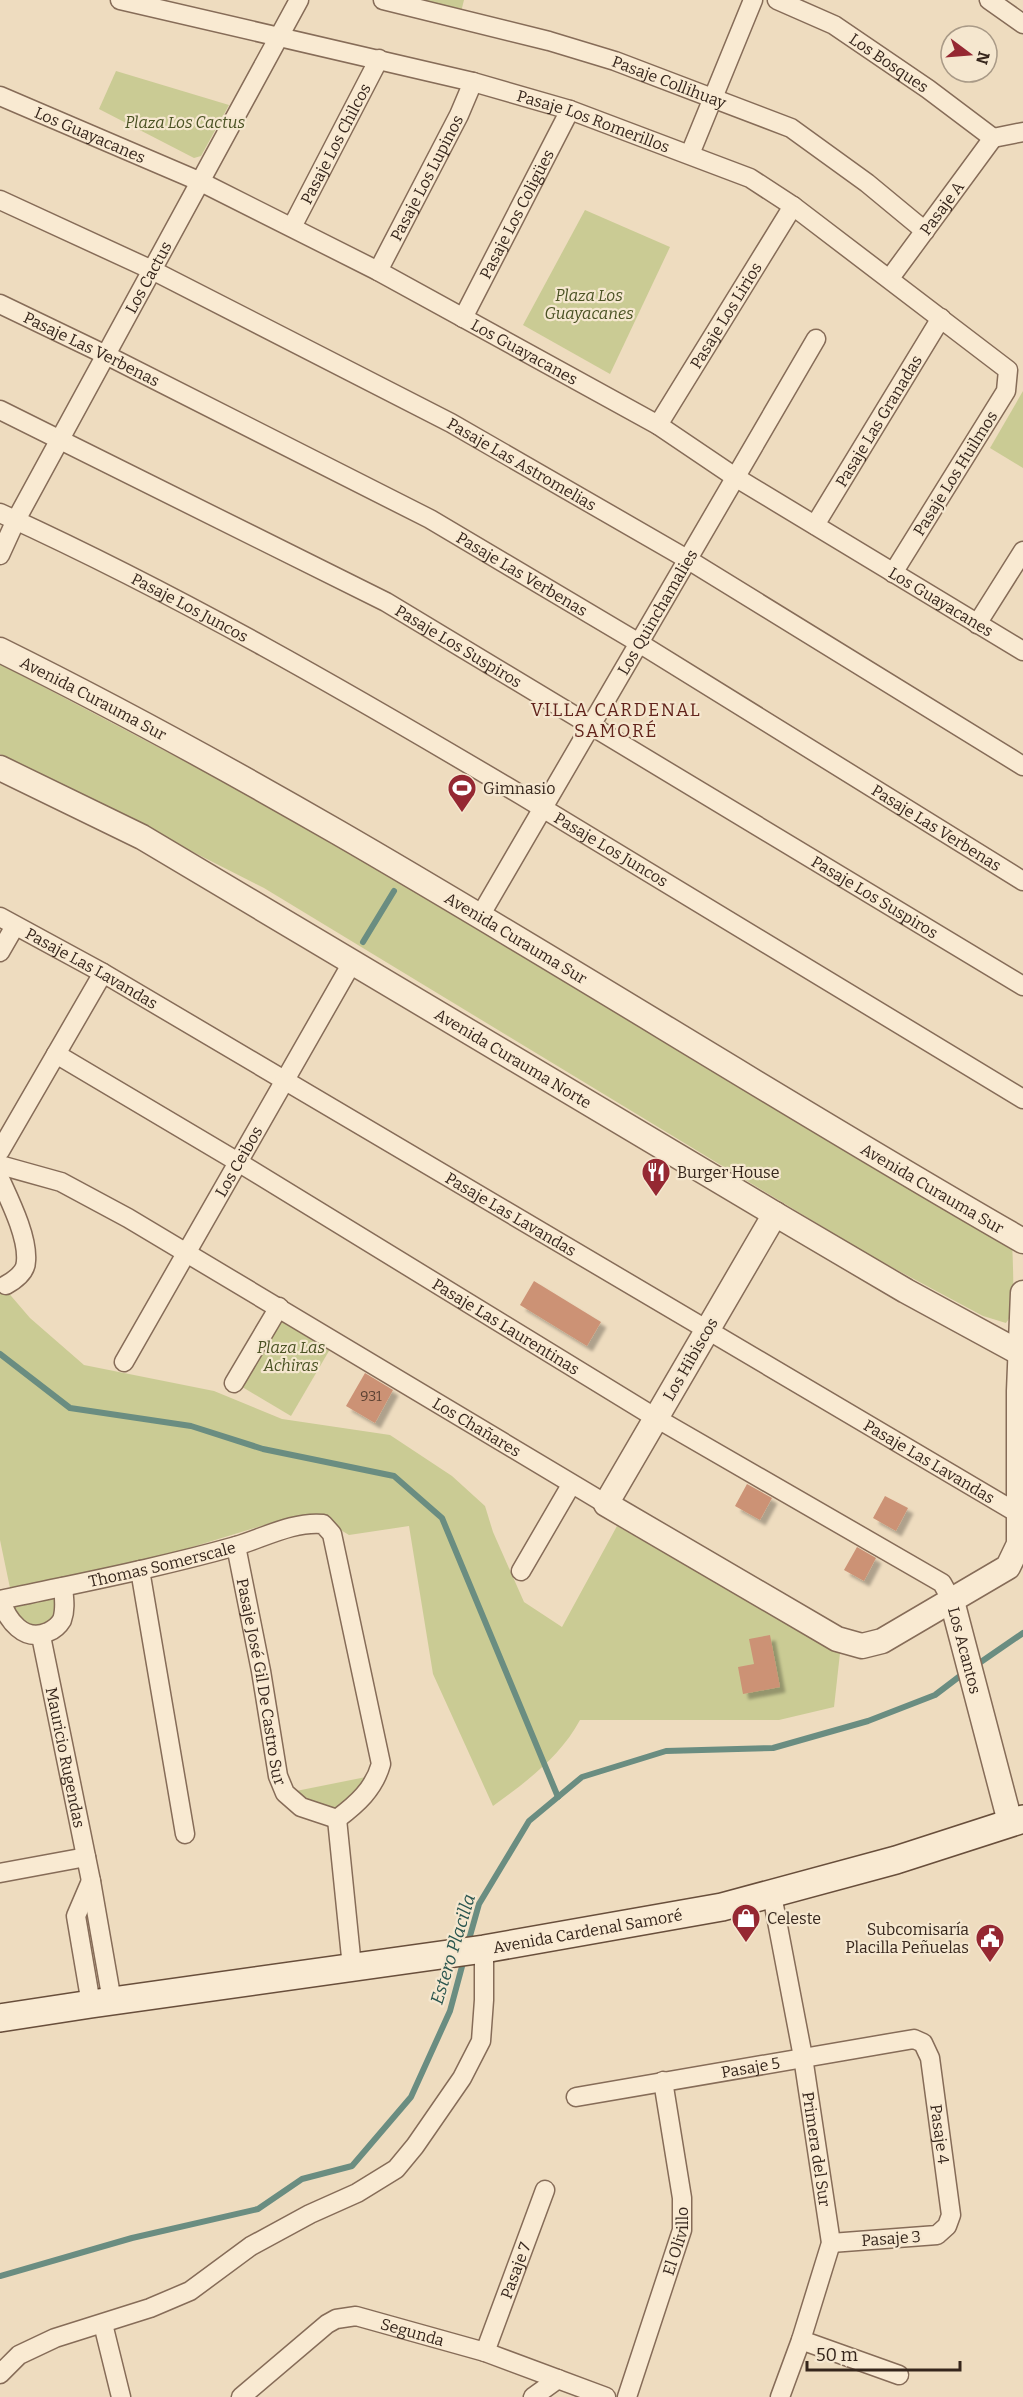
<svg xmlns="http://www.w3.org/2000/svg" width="1023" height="2397" viewBox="0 0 1023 2397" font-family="Bitter,serif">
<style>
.green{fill:#cacb94}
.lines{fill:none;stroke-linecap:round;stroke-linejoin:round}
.stream{stroke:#6a8d81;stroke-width:6}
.building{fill:#cc9275;filter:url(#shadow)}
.minor-casing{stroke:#866c58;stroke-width:21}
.tertiary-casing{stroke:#866c58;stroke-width:27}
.secondary-casing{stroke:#684e3b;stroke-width:30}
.minor{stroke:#f9ead2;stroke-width:18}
.tertiary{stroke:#f9ead2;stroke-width:24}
.secondary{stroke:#f9ead2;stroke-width:27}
.labels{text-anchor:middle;stroke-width:4.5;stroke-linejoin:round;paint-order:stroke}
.number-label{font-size:14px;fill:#5c4132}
.street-label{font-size:16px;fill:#36261c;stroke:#f5e7cf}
.park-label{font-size:16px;font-style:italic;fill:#4a5223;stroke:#f5e7cf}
.poi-label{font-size:16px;fill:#36261c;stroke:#f5e7cf;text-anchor:start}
.neighbourhood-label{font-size:18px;letter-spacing:1.5px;fill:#62241c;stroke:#f5e7cf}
.water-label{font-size:18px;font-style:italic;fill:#2b564f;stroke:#f5e7cf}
</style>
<defs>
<filter id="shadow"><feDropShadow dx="5.5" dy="5.5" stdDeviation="1.5" flood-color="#0004"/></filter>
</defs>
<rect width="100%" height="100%" fill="#eedcbf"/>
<g class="green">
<polygon points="404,0 464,0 461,12"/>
<polygon points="116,71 229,105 201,156 194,158 99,109"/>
<polygon points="585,210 670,247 610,374 523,325"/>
<polygon points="1023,391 1023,468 990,448"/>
<path d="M0,664L285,814L1012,1247C1013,1250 1014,1307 1013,1311C1012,1315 1008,1320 1006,1323L983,1316L869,1255L264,888L0,754Z"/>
<path d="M0,1283L30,1318L84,1365L214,1391L282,1419L390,1435L452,1476L485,1506L493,1532L524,1602L562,1627L617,1526L840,1653L834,1707L779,1720H580C560,1757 526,1782 493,1806L433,1674L409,1526L349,1535L324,1520L306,1515L284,1519L140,1563L10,1588L0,1540Z"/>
<polygon points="281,1313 333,1344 291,1416 239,1385"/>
<polygon points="63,1587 61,1622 28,1634 1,1600"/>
<polygon points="371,1776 359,1798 329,1813 291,1792"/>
</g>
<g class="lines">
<g class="stream">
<polyline points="363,942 394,891"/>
<polyline points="0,1354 70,1408 191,1426 263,1449 394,1476 442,1518 558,1797"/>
<polyline points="975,1666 1023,1633"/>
<polyline points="468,1943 479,1904 529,1821 582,1777 666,1751 773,1748 868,1721 935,1695 964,1673"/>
<polyline points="0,2276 132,2238 258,2209 302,2179 352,2166 411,2097 450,2011 464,1959"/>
</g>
</g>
<g class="building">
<polygon points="534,1281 601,1322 587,1346 520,1305"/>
<polygon points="365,1373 393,1390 375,1423 346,1406"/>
<polygon points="747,1484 772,1498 760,1520 735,1506"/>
<polygon points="885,1496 908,1508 896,1531 873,1518"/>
<polygon points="857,1547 876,1558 864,1581 844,1570"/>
<polygon points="770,1635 780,1687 743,1694 738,1667 754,1664 749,1639"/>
</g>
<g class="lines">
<g class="minor-casing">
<g id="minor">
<path id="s1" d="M120,0L473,82L570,110L750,178L793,206L1008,370L1006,391L893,573"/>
<path id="s2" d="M383,0L549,41L615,61L791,128L867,183L925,231"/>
<path id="s3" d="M777,0L834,25L928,89L993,138"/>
<polyline points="989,0 1023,24"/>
<path id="s4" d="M0,96L201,182L378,271L658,425L735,477L1023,651"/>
<polyline points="993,138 1023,132"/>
<polyline points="690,154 753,0"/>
<path id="s5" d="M0,200L152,270L451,423L687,559L1023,766"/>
<path id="s6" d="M292,227L379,59"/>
<path id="s7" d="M378,271L459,115L473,82"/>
<path id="s8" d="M890,278L993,138"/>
<path id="s9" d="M0,304L106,355L430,519L639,643L1023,881"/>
<path id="s10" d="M463,318L570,110"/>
<path id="s11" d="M0,410L386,602L1023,986"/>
<path id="s12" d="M658,425L793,206"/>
<path id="s13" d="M0,513C180,595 351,694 521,795C689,895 856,997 1023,1099"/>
<path id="s14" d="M815,525L941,318"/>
<path id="s15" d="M0,555L16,520L299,0"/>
<polyline points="977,624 1023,551"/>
<path id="s16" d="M480,916L816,339"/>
<path id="s17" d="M0,917L103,973L1019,1514"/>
<polyline points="0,952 15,926"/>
<path id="s18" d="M56,1054L238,1162L656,1418L942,1583L952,1601"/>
<polyline points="0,1151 103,973"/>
<path id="s19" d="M0,1165L61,1182L128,1218L606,1504"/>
<path d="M0,1179C10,1201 28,1237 26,1261C26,1272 15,1280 6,1285"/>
<path id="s20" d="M124,1362L353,961"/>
<polyline points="234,1383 279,1307"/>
<path id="s21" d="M236,1546L261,1671L278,1776L285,1793L301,1807L337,1819"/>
<polyline points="140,1570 185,1834"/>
<polyline points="521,1571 571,1485"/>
<path id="s22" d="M0,1600C79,1583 158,1568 236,1546C263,1538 294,1521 323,1524L332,1534L381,1764C374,1789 357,1804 337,1819"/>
<path d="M1,1600C7,1620 24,1643 48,1632C53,1630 59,1625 62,1620C66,1609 64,1598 63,1587"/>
<path id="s23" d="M41,1636L91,1881L112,2001"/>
<polyline points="337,1819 352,1967"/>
<polyline points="0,1873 86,1857"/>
<polyline points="91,1881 76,1916 91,2004"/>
<path id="s24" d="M772,1895L803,2057L831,2243L801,2340L780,2397"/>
<path id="s25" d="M576,2097L914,2039L923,2043L930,2058L951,2215L947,2226L937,2235L831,2243"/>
<polyline points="103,2324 121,2397"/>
<polyline points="801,2340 899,2375"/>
<path id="s26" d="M485,2352L545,2190"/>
<polyline points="0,2374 19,2355 55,2338 150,2308 190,2291 251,2246 310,2214 357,2193 396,2169 415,2146 462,2078 481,2041 484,2000 484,1949"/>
<path id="s27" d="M241,2397L327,2324L336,2319L356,2316L485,2352L606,2397"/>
<polyline points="533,2397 558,2379"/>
<path id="s28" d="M627,2397L682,2230V2198L663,2081"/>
</g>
</g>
<g class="tertiary-casing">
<g id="tertiary">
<path id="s29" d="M0,650C354,825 681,1045 1023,1241"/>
<path id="s30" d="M0,768L142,837L775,1214L906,1291L1020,1353"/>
<polyline points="775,1214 606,1504 837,1639 862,1646 882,1641 1008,1567 1019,1544 1019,1391 1023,1293"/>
<path id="s31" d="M952,1601L1010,1822"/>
</g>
</g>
<g class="secondary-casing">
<g id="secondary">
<path id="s32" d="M0,2018L91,2004L484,1949L722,1907L896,1860L1023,1819"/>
</g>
</g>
<use href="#minor" class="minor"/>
<use href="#tertiary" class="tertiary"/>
<use href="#secondary" class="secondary"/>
</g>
<defs>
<g id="stadium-pin" transform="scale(1.5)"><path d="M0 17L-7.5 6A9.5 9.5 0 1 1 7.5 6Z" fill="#952832" stroke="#f5e7cf"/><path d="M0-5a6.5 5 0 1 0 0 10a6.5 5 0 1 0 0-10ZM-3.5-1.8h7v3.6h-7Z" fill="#fff"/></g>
<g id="restaurant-pin" transform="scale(1.5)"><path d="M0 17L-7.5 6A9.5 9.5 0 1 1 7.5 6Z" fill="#952832" stroke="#f5e7cf"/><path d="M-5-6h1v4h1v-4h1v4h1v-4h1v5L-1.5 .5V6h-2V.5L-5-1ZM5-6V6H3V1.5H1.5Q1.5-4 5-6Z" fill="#fff"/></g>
<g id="shop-pin" transform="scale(1.5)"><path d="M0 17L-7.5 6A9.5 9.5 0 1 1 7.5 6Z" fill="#952832" stroke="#f5e7cf"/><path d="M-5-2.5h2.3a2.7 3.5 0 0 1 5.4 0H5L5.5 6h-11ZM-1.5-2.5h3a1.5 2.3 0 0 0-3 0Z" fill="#fff"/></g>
<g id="civic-pin" transform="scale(1.5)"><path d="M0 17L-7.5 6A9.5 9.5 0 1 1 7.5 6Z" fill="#952832" stroke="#f5e7cf"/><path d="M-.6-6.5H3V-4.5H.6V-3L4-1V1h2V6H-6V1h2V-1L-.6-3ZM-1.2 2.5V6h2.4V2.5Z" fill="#fff"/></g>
</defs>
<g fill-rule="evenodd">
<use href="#stadium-pin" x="462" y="788"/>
<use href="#restaurant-pin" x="656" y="1172"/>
<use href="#shop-pin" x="746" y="1918"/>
<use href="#civic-pin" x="990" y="1938"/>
</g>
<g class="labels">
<g class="number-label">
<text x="371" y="1401">931</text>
</g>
<g class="street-label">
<text dy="6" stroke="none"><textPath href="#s3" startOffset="129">Los Bosques</textPath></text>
<text dy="6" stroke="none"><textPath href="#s2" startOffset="298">Pasaje Collihuay</textPath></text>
<text dy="6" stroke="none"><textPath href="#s1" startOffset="489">Pasaje Los Romerillos</textPath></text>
<text dy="6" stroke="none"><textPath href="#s4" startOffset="98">Los Guayacanes</textPath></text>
<text dy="6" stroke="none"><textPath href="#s6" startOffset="94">Pasaje Los Chilcos</textPath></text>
<text dy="6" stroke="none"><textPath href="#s7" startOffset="105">Pasaje Los Lupinos</textPath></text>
<text dy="6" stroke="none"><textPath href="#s8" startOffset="87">Pasaje A</textPath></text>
<text dy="6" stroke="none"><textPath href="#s10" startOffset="117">Pasaje Los Coligües</textPath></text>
<text dy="6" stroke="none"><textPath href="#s15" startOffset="315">Los Cactus</textPath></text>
<text dy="6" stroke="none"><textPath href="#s12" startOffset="129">Pasaje Los Lirios</textPath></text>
<text dy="6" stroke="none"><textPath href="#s9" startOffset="102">Pasaje Las Verbenas</textPath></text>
<text dy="6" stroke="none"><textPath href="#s4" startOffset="584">Los Guayacanes</textPath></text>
<text dy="6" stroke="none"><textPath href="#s14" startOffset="122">Pasaje Las Granadas</textPath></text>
<text dy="6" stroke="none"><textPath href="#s5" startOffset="585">Pasaje Las Astromelias</textPath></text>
<text transform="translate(955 473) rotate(-58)" y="6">Pasaje Los Huilmos</text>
<text dy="6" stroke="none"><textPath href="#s9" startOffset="588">Pasaje Las Verbenas</textPath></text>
<text dy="6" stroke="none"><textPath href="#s4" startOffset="1070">Los Guayacanes</textPath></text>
<text dy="6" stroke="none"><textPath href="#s13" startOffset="212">Pasaje Los Juncos</textPath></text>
<text dy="6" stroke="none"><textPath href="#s16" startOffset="352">Los Quinchamalies</textPath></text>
<text dy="6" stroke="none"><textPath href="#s11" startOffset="516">Pasaje Los Suspiros</textPath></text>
<text dy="6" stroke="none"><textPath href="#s29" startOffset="105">Avenida Curauma Sur</textPath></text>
<text dy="6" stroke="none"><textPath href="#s9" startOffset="1074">Pasaje Las Verbenas</textPath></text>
<text dy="6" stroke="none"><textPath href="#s13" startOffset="698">Pasaje Los Juncos</textPath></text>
<text dy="6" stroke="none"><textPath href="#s11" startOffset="1002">Pasaje Los Suspiros</textPath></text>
<text dy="6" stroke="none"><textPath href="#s29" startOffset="591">Avenida Curauma Sur</textPath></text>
<text dy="6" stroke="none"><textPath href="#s17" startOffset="105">Pasaje Las Lavandas</textPath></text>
<text dy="6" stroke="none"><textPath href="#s30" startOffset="590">Avenida Curauma Norte</textPath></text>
<text dy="6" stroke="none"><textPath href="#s20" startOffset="231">Los Ceibos</textPath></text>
<text dy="6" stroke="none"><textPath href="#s29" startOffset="1077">Avenida Curauma Sur</textPath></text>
<text dy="6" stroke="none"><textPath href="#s17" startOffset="591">Pasaje Las Lavandas</textPath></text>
<text dy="6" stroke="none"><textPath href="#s18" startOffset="526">Pasaje Las Laurentinas</textPath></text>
<text transform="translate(690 1359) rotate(-60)" y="6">Los Hibiscos</text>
<text dy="6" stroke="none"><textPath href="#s19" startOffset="546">Los Chañares</textPath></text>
<text dy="6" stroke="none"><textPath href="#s17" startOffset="1077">Pasaje Las Lavandas</textPath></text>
<text dy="6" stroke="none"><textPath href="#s22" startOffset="166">Thomas Somerscale</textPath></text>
<text dy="6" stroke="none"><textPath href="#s31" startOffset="51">Los Acantos</textPath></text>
<text dy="6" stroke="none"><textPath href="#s21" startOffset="138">Pasaje José Gil De Castro Sur</textPath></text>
<text dy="6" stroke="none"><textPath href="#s23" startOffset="124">Mauricio Rugendas</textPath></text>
<text dy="6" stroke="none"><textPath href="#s32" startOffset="594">Avenida Cardenal Samoré</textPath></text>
<text dy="6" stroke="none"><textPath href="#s25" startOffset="177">Pasaje 5</textPath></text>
<text dy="6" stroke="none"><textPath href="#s25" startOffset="446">Pasaje 4</textPath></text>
<text dy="6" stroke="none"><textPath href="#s24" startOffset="258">Primera del Sur</textPath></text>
<text transform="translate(891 2238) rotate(-4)" y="6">Pasaje 3</text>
<text dy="6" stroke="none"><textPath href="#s28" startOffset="164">El Olivillo</textPath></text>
<text dy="6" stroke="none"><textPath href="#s26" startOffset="87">Pasaje 7</textPath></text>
<text dy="6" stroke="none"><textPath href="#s27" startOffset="202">Segunda</textPath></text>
</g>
<g class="park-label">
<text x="185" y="128">Plaza Los Cactus</text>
<text x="589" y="301">Plaza Los<tspan x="589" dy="18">Guayacanes</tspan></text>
<text x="291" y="1353">Plaza Las<tspan x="291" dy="18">Achiras</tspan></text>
</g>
<g class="poi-label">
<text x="483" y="794">Gimnasio</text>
<text x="677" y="1178">Burger House</text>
<text x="767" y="1924">Celeste</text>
<text x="969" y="1935" text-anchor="end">Subcomisaría<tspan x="969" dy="18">Placilla Peñuelas</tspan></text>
</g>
<g class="neighbourhood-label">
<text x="616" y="716">VILLA CARDENAL<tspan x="616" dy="21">SAMORÉ</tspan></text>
</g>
<g class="water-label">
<text transform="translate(453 1949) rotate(-73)" y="6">Estero Placilla</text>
</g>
</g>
<g transform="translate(969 54) rotate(106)"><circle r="28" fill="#f5e7cf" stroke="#a99a87" stroke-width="1.5"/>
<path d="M0-4.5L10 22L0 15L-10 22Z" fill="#952832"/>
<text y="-9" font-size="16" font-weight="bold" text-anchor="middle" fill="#36261c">N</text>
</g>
<path d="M807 2361v9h153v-9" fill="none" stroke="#36261c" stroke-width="3"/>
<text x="816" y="2361" font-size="18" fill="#36261c" stroke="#f5e7cf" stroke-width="4.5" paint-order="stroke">50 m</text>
</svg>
